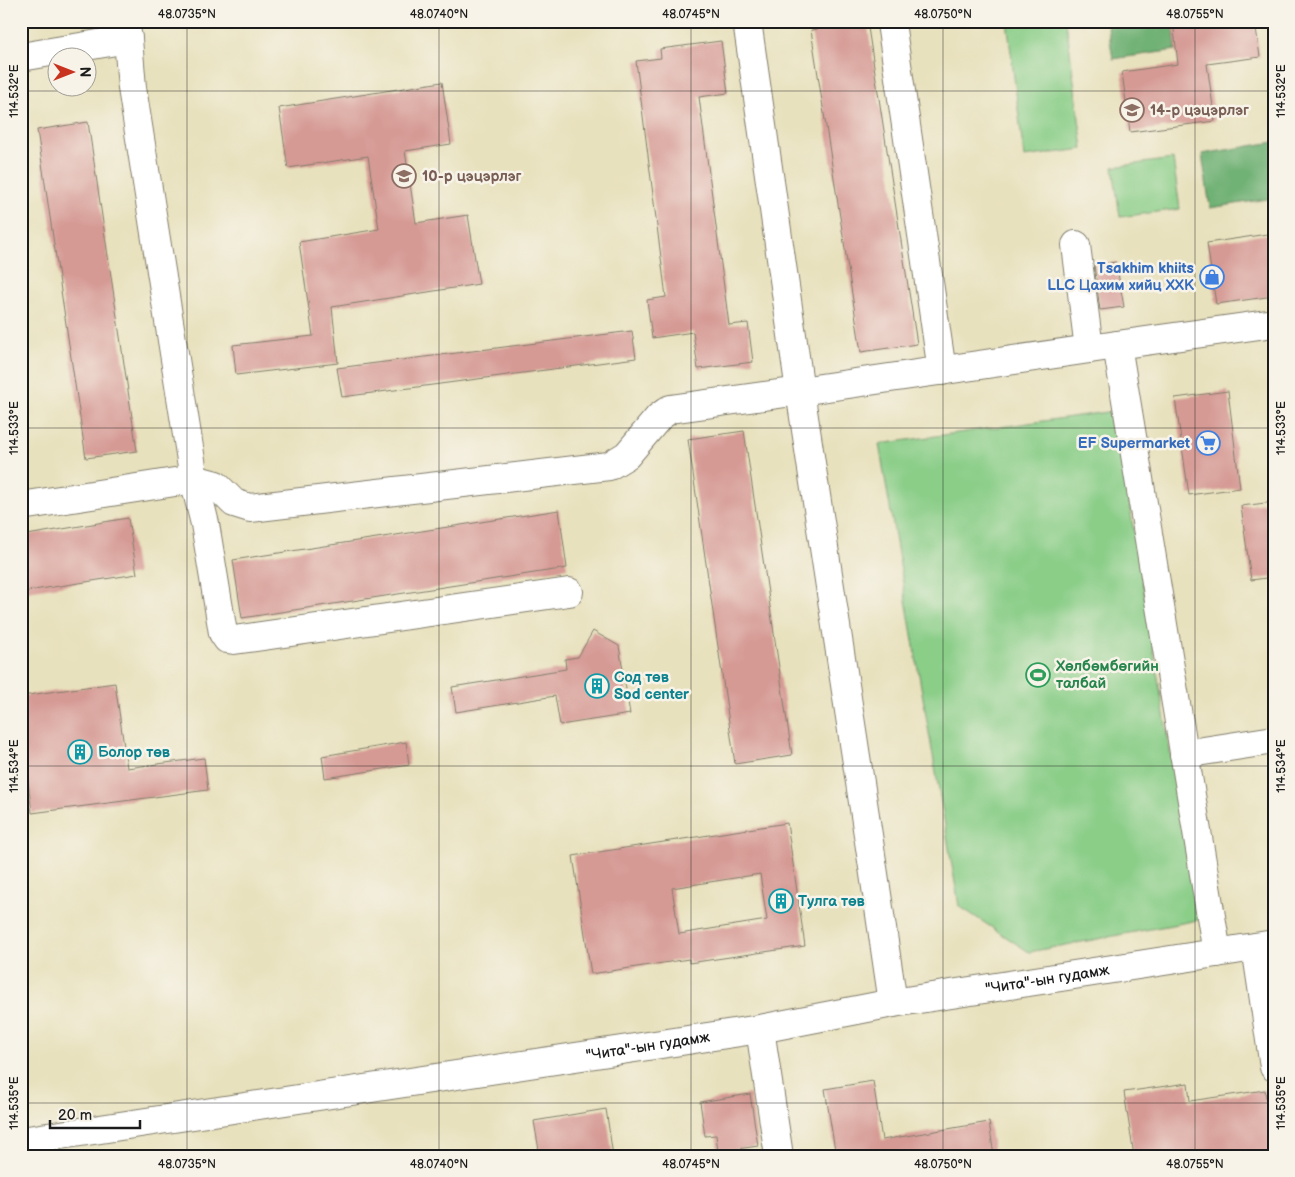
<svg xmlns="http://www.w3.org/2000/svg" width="1295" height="1177" viewBox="0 0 1295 1177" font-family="'Balsamiq Sans',sans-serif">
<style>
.green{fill:#8ace88;stroke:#537552}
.forest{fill:#6fb174;stroke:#466648}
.building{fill:#d69a94;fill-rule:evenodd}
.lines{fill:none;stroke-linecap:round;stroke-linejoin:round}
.minor-casing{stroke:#827e6c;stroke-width:30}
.major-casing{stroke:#827e6c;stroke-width:30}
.minor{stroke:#fff;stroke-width:28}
.major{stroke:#fff;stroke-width:28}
.ticks{fill:none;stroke:#1c1c1c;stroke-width:1;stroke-opacity:0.45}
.labels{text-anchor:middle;stroke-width:5;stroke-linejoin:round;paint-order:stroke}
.education-label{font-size:15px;font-weight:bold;fill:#785e54;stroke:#f7f3e8;text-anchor:start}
.shop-label{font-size:15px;font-weight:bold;fill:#366cbe;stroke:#f7f3e8;text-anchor:end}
.leisure-label{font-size:15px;font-weight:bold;fill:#27864d;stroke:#f7f3e8;text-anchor:start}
.culture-label{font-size:15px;font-weight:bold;fill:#0d838f;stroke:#f7f3e8;text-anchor:start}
.street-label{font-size:15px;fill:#1c1c1c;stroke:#f7f3e8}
.neatline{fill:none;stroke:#1c1c1c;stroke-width:2}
.ticks-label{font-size:12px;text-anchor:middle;fill:#1c1c1c}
</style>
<rect width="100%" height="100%" fill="#f7f3e8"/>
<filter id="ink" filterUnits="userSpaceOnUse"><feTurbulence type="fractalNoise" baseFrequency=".02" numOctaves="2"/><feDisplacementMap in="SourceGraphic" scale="10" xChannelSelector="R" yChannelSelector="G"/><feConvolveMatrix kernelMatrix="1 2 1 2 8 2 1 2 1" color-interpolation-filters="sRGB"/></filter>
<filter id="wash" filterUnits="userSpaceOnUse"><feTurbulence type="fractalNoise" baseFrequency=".0096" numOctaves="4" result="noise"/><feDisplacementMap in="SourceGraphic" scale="20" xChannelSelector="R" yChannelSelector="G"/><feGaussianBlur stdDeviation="1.12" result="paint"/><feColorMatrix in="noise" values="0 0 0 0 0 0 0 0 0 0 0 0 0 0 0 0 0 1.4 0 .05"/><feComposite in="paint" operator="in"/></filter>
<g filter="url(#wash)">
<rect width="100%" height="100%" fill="#e8e1bd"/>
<g class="green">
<polygon points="1007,21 1066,21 1083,149 1024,157"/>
<polygon points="1173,159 1180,209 1120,217 1113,167"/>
<polygon points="1114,411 1198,920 1029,952 959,906 879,444"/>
</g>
<g class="forest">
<polygon points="1107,21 1173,21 1176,50 1113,59"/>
<polygon points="1274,142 1274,198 1210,208 1202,154"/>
</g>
<g id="blocks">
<g class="building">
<polygon points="867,21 917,344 861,352 811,30"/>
<polygon points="1173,21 1255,21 1260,57 1207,64 1215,121 1130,132 1122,72 1178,64"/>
<polygon points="721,41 728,93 699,97 729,325 748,323 753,362 698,369 693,332 652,338 647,300 666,297 636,61 661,58 660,49"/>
<polygon points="442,82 451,144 405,151 416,223 468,215 479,284 332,307 338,363 236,375 233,345 313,336 299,242 379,229 368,156 288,168 279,108"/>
<polygon points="88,122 137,451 86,458 37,130"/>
<polygon points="1274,233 1274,296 1216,304 1207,243"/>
<polygon points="1116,262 1124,307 1100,310 1094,265"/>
<polygon points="632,331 636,358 342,397 337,368"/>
<polygon points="1228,391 1240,488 1189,495 1175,398"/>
<polygon points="744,431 792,755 735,764 688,439"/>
<polygon points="1274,502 1274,577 1251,580 1241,506"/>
<polygon points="559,510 567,568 242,618 233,560"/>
<polygon points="128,518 137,574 21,592 21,536"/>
<polygon points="593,631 619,646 630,714 560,725 555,696 456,712 452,687 566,669 565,659 578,657"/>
<polygon points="115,683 127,768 204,758 208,790 32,813 21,727 21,696"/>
<polygon points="406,742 409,765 325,778 322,756"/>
<path d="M787,823L805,946L689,963V959L591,974L573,856ZM760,874L767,920L679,934L672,888Z"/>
<polygon points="873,1081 882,1140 989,1122 994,1156 836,1156 825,1089"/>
<polygon points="1188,1083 1190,1101 1265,1090 1274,1156 1134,1156 1124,1092"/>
<polygon points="750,1094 758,1146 718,1152 716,1135 705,1136 700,1102"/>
<polygon points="606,1109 613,1156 540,1156 534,1121"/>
</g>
</g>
</g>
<g filter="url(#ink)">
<use href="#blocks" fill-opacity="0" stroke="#827e6c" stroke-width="1"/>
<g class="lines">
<g class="minor-casing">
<g id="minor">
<polyline points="747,21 800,391 1117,345 1274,323"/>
<polyline points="891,23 942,371"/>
<polyline points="21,57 128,39"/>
<polyline points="1076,245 1089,349"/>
<polyline points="1117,345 1217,953"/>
<polyline points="194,479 216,485 234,503 250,508 609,466 627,455 659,417 670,409 800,391 874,874 893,1003"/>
<polyline points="194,479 205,524 223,633 227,639 234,640 569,592"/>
<polyline points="21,506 194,479 132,88 128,39 125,21"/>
<polyline points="1184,754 1274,740"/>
<polyline points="1256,947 1274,1067"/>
<polyline points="760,1029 779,1156"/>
</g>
</g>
<g class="major-casing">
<g id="major">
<path id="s1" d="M21,1141L760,1029L893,1003L1274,944"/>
</g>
</g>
<use href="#minor" class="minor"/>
<use href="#major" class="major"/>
</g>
</g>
<path class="ticks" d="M187,21V1156M439,21V1156M691,21V1156M943,21V1156M1195,21V1156M21,91H1274M21,428H1274M21,766H1274M21,1103H1274"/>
<defs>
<g id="school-ring" transform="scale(1.25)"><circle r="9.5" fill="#f7f3e8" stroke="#8d6e63" stroke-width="1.5"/><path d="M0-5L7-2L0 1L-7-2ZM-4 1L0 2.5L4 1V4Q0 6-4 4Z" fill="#8d6e63"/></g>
<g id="shop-ring" transform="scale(1.25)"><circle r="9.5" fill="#f7f3e8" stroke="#3f7fe0" stroke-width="1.5"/><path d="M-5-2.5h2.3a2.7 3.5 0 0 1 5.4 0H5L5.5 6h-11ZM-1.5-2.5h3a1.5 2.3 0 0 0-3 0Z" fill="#3f7fe0"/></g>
<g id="supermarket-ring" transform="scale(1.25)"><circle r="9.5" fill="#f7f3e8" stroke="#3f7fe0" stroke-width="1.5"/><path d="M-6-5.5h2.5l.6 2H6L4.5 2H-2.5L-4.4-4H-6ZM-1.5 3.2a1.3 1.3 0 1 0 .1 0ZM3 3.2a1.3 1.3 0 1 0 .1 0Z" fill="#3f7fe0"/></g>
<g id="stadium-ring" transform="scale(1.25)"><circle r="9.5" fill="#f7f3e8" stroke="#2e9e5b" stroke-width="1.5"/><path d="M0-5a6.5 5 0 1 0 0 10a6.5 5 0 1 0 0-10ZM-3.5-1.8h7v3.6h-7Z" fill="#2e9e5b"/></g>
<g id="building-ring" transform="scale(1.25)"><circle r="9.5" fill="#f7f3e8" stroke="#0f9aa8" stroke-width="1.5"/><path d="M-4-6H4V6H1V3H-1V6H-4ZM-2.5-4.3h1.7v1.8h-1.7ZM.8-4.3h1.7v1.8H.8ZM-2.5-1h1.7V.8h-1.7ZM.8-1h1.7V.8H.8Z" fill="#0f9aa8"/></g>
</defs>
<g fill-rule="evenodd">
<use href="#school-ring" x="1132" y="110"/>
<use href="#school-ring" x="404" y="176"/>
<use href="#shop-ring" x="1212" y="277"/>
<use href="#supermarket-ring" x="1208" y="443"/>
<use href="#stadium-ring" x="1038" y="675"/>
<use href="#building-ring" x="597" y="686"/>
<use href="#building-ring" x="80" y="752"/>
<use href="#building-ring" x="781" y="901"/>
</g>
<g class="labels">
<g class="education-label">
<text x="1150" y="115">14-р цэцэрлэг</text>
<text x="422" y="181">10-р цэцэрлэг</text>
</g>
<g class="shop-label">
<text x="1194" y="273">Tsakhim khiits<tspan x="1194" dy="17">LLC Цахим хийц ХХК</tspan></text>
<text x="1190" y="448">EF Supermarket</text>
</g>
<g class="leisure-label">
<text x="1056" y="671">Хөлбөмбөгийн<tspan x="1056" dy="17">талбай</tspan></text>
</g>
<g class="culture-label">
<text x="614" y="682">Сод төв<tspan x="614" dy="17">Sod center</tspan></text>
<text x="98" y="757">Болор төв</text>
<text x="798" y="906">Тулга төв</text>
</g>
<g class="street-label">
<text dy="5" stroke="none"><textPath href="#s1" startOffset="1039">"Чита"-ын гудамж</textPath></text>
<text dy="5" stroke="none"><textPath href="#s1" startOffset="634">"Чита"-ын гудамж</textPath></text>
</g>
</g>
<rect width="1295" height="1177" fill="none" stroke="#f7f3e8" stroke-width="55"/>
<g transform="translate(72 72) rotate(90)"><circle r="24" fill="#f7f3e8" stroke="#9f9d96"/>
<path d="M0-4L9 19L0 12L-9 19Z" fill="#c8321e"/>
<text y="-8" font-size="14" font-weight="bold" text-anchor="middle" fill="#1c1c1c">N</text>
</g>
<path d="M50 1120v8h90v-8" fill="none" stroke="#1c1c1c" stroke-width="2.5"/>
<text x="58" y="1120" font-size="15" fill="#1c1c1c" stroke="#f7f3e8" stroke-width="4" paint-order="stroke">20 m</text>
<rect x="28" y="28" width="1240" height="1122" class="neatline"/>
<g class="ticks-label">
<text x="187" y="18">48.0735°N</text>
<text x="439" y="18">48.0740°N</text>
<text x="691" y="18">48.0745°N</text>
<text x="943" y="18">48.0750°N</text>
<text x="1195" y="18">48.0755°N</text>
<text transform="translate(1281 91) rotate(-90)" y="4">114.532°E</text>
<text transform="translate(14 91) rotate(-90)" y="4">114.532°E</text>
<text transform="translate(1281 428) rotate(-90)" y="4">114.533°E</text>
<text transform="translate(14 428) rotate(-90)" y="4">114.533°E</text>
<text transform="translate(1281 766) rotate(-90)" y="4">114.534°E</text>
<text transform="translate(14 766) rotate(-90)" y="4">114.534°E</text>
<text transform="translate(1281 1103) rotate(-90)" y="4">114.535°E</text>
<text transform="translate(14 1103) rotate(-90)" y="4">114.535°E</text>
<text x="187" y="1168">48.0735°N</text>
<text x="439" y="1168">48.0740°N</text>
<text x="691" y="1168">48.0745°N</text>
<text x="943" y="1168">48.0750°N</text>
<text x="1195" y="1168">48.0755°N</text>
</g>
</svg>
